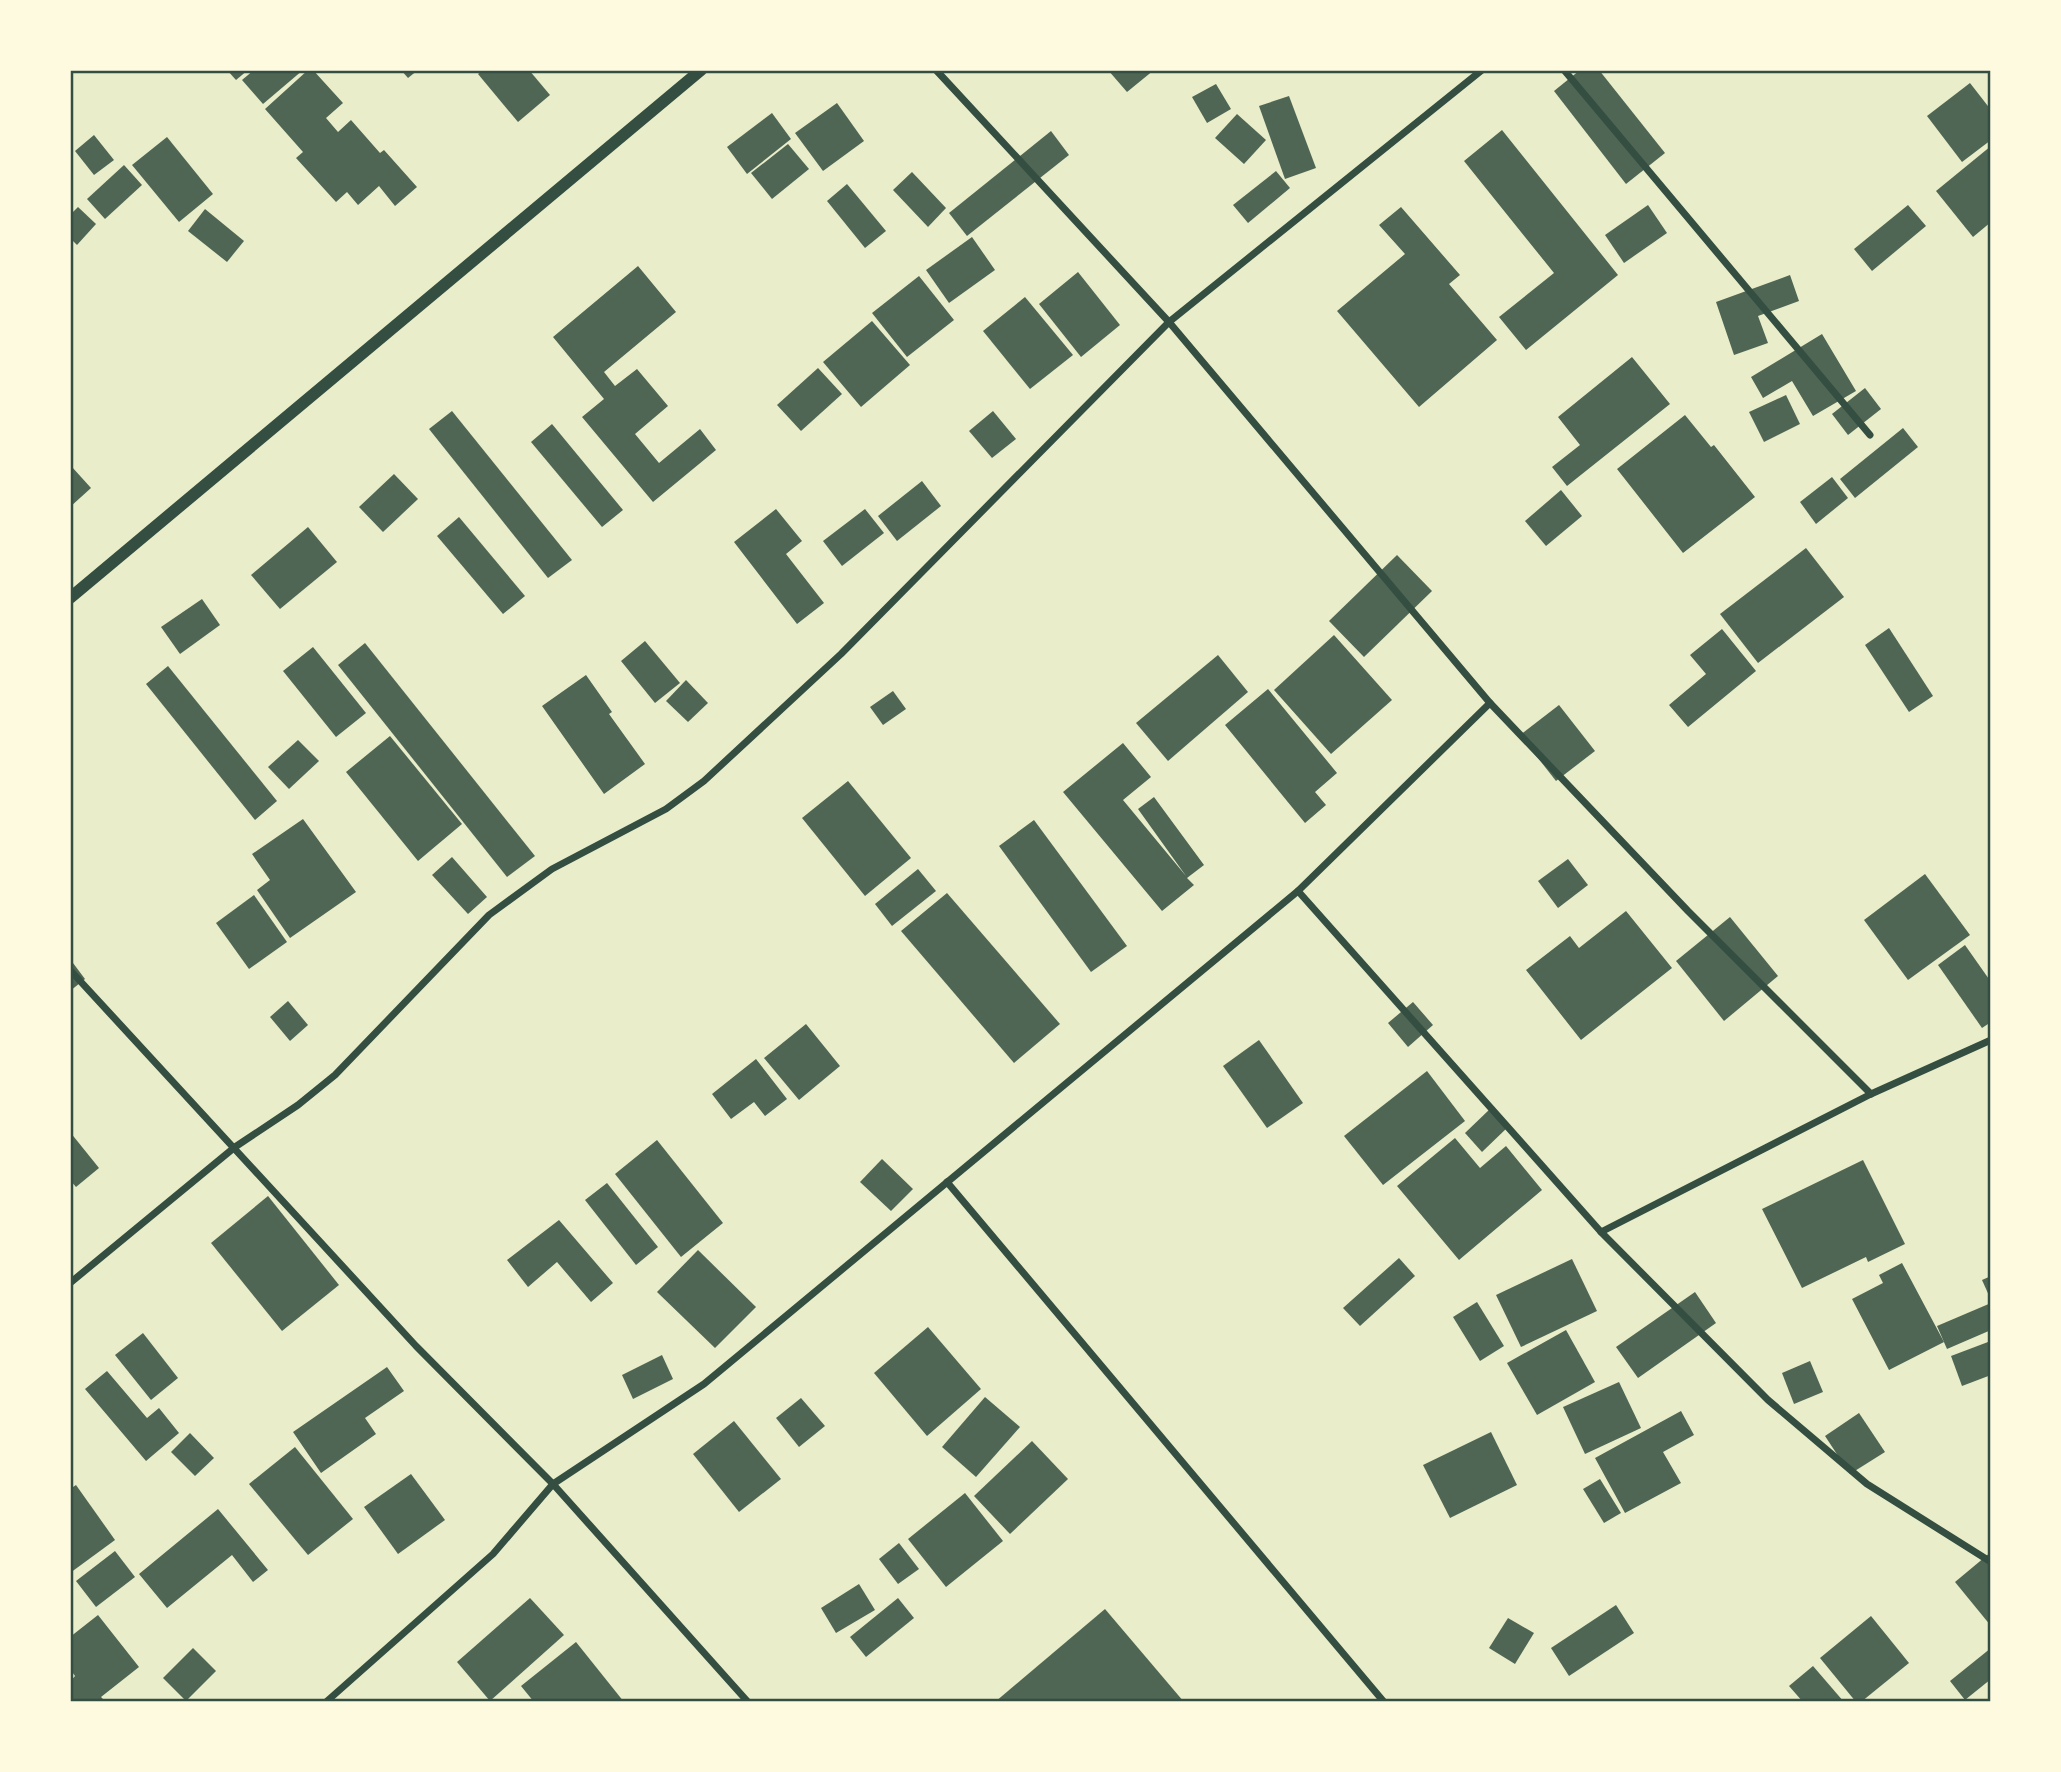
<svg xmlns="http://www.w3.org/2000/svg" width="2061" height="1772" viewBox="0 0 2061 1772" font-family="'Exo 2',sans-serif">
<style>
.building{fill:#4f6655}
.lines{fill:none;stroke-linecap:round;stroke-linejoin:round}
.minor{stroke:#344e41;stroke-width:7}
.tertiary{stroke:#344e41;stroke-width:12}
.neatline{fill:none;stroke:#344e41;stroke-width:2.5}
</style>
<rect width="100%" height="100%" fill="#e9edc9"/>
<g class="building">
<polygon points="227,70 248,70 236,80"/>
<polygon points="254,70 303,70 263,104 242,80"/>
<polygon points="308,70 313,70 343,103 326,118 338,132 351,120 380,153 384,150 417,187 395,206 379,186 358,205 347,192 336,202 296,158 303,152 265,109"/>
<polygon points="401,70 418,70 408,78"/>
<polygon points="483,70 529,70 550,95 518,122 478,74"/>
<polygon points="1108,70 1154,70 1127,92"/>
<polygon points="1580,70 1599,70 1665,153 1626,184 1554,91"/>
<polygon points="1970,83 1991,110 1991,140 1962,162 1927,116"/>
<polygon points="1216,84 1231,109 1207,123 1192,97"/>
<polygon points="1289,96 1316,168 1285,179 1259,106"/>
<polygon points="837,103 864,141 823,171 795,133"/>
<polygon points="772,113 791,139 747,174 727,147"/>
<polygon points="1237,114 1266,140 1244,164 1215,138"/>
<polygon points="1502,130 1618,275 1526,350 1499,317 1554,273 1464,161"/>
<polygon points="1051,131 1069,155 967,236 949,213"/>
<polygon points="94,135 114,160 94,175 75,151"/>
<polygon points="167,137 213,194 179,222 132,165"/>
<polygon points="788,144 809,169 772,199 751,173"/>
<polygon points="1991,146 1991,222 1973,237 1936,191"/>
<polygon points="124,165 142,185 105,219 87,199"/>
<polygon points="1276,171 1290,188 1248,223 1233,205"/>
<polygon points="912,172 946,208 928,227 893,190"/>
<polygon points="847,184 886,231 865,248 827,201"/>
<polygon points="1648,205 1667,233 1624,263 1605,235"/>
<polygon points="1908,205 1926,226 1872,271 1854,249"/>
<polygon points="78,207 96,224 77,245 70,238 70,215"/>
<polygon points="1401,207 1460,275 1449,284 1497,340 1419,407 1337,311 1405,254 1379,225"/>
<polygon points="205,209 244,241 227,262 188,231"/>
<polygon points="972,237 995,270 949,303 926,270"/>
<polygon points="638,266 676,312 604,372 615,386 637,369 668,406 635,434 659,463 700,429 716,450 653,502 582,417 604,399 553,337"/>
<polygon points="1078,272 1120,325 1081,357 1039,304"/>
<polygon points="1790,275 1799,301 1758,316 1768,343 1734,355 1716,302"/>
<polygon points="919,276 954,320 907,357 872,313"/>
<polygon points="1025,297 1073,355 1030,389 983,331"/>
<polygon points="872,321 910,365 861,407 823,362"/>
<polygon points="1822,334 1856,391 1813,416 1792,381 1763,398 1751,377"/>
<polygon points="1632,357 1670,404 1567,486 1552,467 1580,445 1558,417"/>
<polygon points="818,368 842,394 801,431 777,405"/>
<polygon points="1865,388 1881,409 1848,435 1832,414"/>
<polygon points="1786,395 1800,424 1764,442 1749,412"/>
<polygon points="452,411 572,560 548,578 429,429"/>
<polygon points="993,411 1016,439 992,458 969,431"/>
<polygon points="1685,415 1711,447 1714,445 1755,497 1683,553 1617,469"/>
<polygon points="552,424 623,510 602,527 531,442"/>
<polygon points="1903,428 1918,447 1855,498 1840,479"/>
<polygon points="72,467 91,488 70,507 70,469"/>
<polygon points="394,474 418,499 383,532 359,507"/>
<polygon points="1832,477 1848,498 1816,524 1800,502"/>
<polygon points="922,481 941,506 897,541 878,516"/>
<polygon points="1561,490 1582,516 1546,546 1525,521"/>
<polygon points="776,509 802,541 786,554 824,603 797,624 734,542"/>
<polygon points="865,509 884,533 842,566 823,541"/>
<polygon points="459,517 525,596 503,614 437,536"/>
<polygon points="308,527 337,562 280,609 251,575"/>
<polygon points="1806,548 1844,597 1758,663 1720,614"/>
<polygon points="1397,555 1432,591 1364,657 1329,621"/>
<polygon points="202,599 220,625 180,654 161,627"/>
<polygon points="1889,628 1933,696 1909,712 1865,645"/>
<polygon points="1722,629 1756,671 1688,727 1669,705 1706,674 1690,655"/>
<polygon points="1334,635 1392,700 1331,754 1274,690"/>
<polygon points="645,641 680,683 655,703 621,661"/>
<polygon points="365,643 535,856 507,877 338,665"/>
<polygon points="313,647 366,713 336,737 283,671"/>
<polygon points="1218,655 1248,692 1168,761 1136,723"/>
<polygon points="168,666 277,801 255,820 146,684"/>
<polygon points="586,675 612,712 609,714 645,764 604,794 542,706"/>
<polygon points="686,680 708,703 688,722 666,701"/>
<polygon points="1268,689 1337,773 1315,792 1326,805 1305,823 1225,725"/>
<polygon points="893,691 906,709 883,725 870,707"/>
<polygon points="1559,705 1595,751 1556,781 1520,735"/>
<polygon points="390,736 462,824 418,861 346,772"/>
<polygon points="298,740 319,761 289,789 268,767"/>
<polygon points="1123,743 1151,777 1123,800 1186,876 1138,809 1154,797 1204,865 1187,878 1194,885 1162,911 1063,792"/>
<polygon points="848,781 911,858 865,896 802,818"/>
<polygon points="303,819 356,892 290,938 257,890 270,880 252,854"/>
<polygon points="1034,820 1127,946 1091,972 999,846"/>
<polygon points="452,857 487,897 468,914 432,875"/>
<polygon points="1568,859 1588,885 1558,908 1538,881"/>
<polygon points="918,869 936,891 892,926 875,904"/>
<polygon points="1925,874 1970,935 1908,980 1864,920"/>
<polygon points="947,893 1060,1024 1014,1063 901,931"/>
<polygon points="254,895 287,942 249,969 216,923"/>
<polygon points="1626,911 1672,968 1581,1040 1526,970 1570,936 1579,948"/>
<polygon points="1730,917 1778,976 1724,1021 1676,961"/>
<polygon points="1965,945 1991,982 1991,1022 1982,1028 1938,965"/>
<polygon points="70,959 85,979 70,991"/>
<polygon points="288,1001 308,1025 290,1041 270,1017"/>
<polygon points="1413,1002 1433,1025 1408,1047 1388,1023"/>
<polygon points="806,1024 840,1066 799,1100 764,1058"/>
<polygon points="1259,1040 1303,1103 1267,1128 1223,1066"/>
<polygon points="756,1059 787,1099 765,1116 754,1102 731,1119 712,1094"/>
<polygon points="1427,1071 1465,1121 1383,1185 1344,1136"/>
<polygon points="1491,1108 1509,1126 1482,1152 1465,1133"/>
<polygon points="70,1132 99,1168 76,1187 70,1180"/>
<polygon points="1455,1138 1480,1168 1506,1146 1542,1190 1459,1260 1397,1186"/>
<polygon points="657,1140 723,1223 681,1257 615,1174"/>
<polygon points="882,1159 913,1189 891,1211 860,1182"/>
<polygon points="1863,1160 1905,1244 1868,1262 1866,1257 1802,1288 1762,1209"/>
<polygon points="607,1183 658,1247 636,1265 585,1200"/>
<polygon points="268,1196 339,1285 282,1331 211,1243"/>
<polygon points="559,1220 613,1283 591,1302 557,1262 528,1287 507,1260"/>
<polygon points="698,1250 756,1307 715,1348 657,1292"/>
<polygon points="1399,1258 1415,1276 1360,1326 1343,1308"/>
<polygon points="1572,1259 1597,1311 1521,1347 1496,1295"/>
<polygon points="1902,1263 1944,1342 1889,1370 1852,1299 1883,1283 1879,1275"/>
<polygon points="1991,1276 1991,1300 1982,1280"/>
<polygon points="1695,1292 1716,1323 1638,1378 1616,1347"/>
<polygon points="1477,1302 1504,1346 1480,1361 1453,1317"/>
<polygon points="1991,1303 1991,1330 1947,1349 1937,1326"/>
<polygon points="928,1327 981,1389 927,1436 874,1373"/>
<polygon points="1566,1330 1595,1382 1537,1415 1507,1363"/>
<polygon points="143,1333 178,1378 151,1400 115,1355"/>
<polygon points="1988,1342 1991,1351 1991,1375 1962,1386 1951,1356"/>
<polygon points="662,1355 673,1379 633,1399 622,1375"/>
<polygon points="1810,1361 1823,1392 1794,1404 1782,1373"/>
<polygon points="387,1367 404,1391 365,1418 376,1434 321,1473 293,1432"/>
<polygon points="107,1371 147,1418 159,1408 179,1433 146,1461 85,1389"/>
<polygon points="1619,1382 1641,1428 1585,1454 1563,1407"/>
<polygon points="985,1397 1020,1427 976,1477 942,1447"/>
<polygon points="801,1398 825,1426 799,1447 776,1418"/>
<polygon points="1681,1411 1694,1435 1663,1452 1681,1483 1625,1513 1595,1458"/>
<polygon points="1859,1413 1885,1452 1850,1474 1825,1436"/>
<polygon points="734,1421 781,1479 739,1512 693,1454"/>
<polygon points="1491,1432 1517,1485 1450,1518 1423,1465"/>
<polygon points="190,1433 214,1458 195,1476 171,1452"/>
<polygon points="1032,1441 1068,1479 1010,1534 974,1496"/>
<polygon points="295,1447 353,1519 308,1555 249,1484"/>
<polygon points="411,1474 445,1520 398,1554 364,1507"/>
<polygon points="1600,1479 1621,1513 1604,1523 1583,1489"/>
<polygon points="76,1485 115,1540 70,1573 70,1489"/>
<polygon points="965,1493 1003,1541 946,1587 908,1539"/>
<polygon points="218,1509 268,1570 253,1582 232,1555 167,1608 139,1574"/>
<polygon points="899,1543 919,1569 898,1584 879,1559"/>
<polygon points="115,1551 135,1577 96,1607 76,1581"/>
<polygon points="1991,1552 1991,1626 1955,1582"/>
<polygon points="859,1584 875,1610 836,1633 821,1608"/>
<polygon points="530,1598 564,1635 490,1701 457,1662"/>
<polygon points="898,1598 914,1618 866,1657 850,1637"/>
<polygon points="1616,1605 1634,1633 1569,1676 1551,1648"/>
<polygon points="1105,1609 1184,1702 995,1702"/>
<polygon points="98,1615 139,1667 101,1697 106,1702 70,1702 70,1682 75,1676 70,1669 70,1637"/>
<polygon points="1871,1616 1909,1663 1861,1702 1856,1702 1820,1658"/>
<polygon points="1508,1618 1534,1633 1515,1664 1489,1648"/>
<polygon points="576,1642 624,1702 534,1702 521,1686"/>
<polygon points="193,1648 216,1671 186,1701 163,1678"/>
<polygon points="1991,1648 1991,1679 1965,1700 1950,1681"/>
<polygon points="1813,1666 1844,1702 1803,1702 1789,1686"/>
</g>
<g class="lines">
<g class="minor">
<polyline points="936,70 1169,322 1490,703 1688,911 1871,1094"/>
<polyline points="1564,70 1870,435"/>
<polyline points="1298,891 1601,1232 1871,1094 1991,1040"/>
<polyline points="70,970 416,1346 553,1484 748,1702"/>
<polyline points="947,1182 1384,1702"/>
<polyline points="1601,1232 1768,1400 1867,1484 1991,1562"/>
<polyline points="70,1283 235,1147 298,1105 335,1075 489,915 552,869 666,809 704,781 841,654 1169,322 1482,70"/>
<polyline points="326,1702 493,1554 553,1484 704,1384 1298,891 1490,703"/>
</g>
<polyline class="tertiary" points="70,598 701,70"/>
</g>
<rect width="2061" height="1772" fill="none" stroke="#fefae0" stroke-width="144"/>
<rect x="72" y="72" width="1917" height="1628" class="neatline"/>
</svg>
